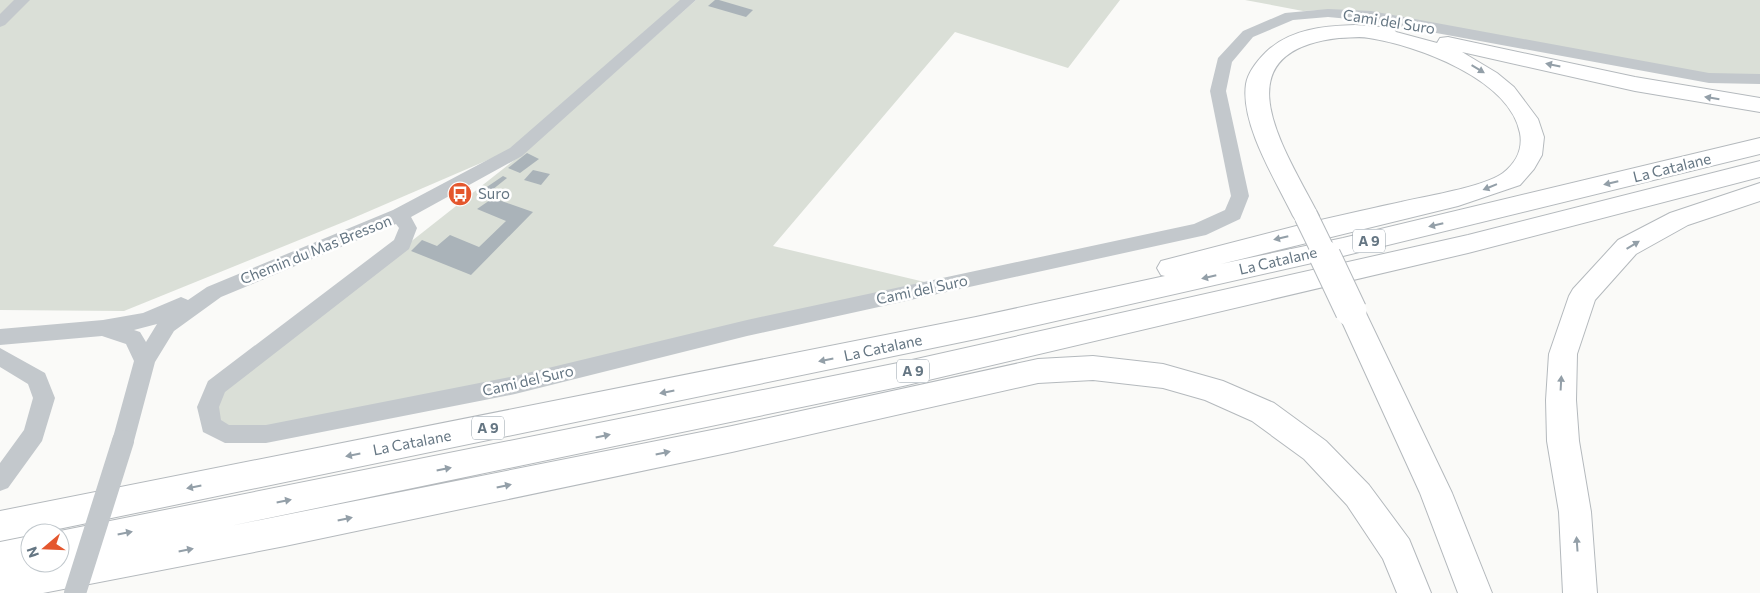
<svg xmlns="http://www.w3.org/2000/svg" width="1760" height="593" viewBox="0 0 1760 593" font-family="Commissioner,sans-serif">
<style>
.green{fill:#dadfd7}
.building{fill:#aab3b9}
.lines{fill:none;stroke-linecap:round;stroke-linejoin:round}
.highway-casing{stroke:#b4b9bd;stroke-width:2}
.street{fill:#c3c8cc;fill-rule:evenodd}
.highway{fill:#fff;fill-rule:evenodd}
.highway-bridge-far1-casing{stroke:#b4b9bd;stroke-width:25;stroke-linecap:butt}
.highway-bridge-casing{stroke:#b4b9bd;stroke-width:33;stroke-linecap:butt}
.street-bridge{stroke:#c3c8cc;stroke-width:22}
.highway-bridge-far1{stroke:#fff;stroke-width:23}
.highway-bridge{stroke:#fff;stroke-width:31}
.oneway{fill:#939fa8}
.labels{text-anchor:middle;stroke-width:5;stroke-linejoin:round;paint-order:stroke}
.shield{fill:#fff;stroke:#939fa8;stroke-width:1}
.shield-label{font-size:14px;font-weight:bold;fill:#657683}
.street-label{font-size:15px;fill:#657683;stroke:#fff}
.poi-label{font-size:15px;fill:#657683;stroke:#fff;text-anchor:start}
</style>
<rect width="100%" height="100%" fill="#fafaf8"/>
<g class="green">
<polygon points="0,0 682,0 511,150 351,219 124,311 0,310"/>
<polygon points="696,0 1120,0 1068,68 955,32 773,246 929,283 515,378 269,427 231,427 220,420 217,405 224,389 522,154"/>
<polygon points="1245,0 1760,0 1760,76 1707,74 1327,10 1303,11"/>
</g>
<g class="building">
<polygon points="715,0 719,0 753,10 746,17 708,6"/>
<polygon points="527,153 539,159 520,173 508,168"/>
<polygon points="533,170 550,174 541,185 524,180"/>
<polygon points="503,176 507,178 487,194 481,191"/>
<polygon points="493,198 533,212 471,275 411,251 422,240 437,246 450,235 479,247 506,221 477,209"/>
</g>
<g class="lines">
<g class="highway-casing">
<g id="highway">
<path d="M1355,25L1393,28L1396,32L1437,43L1440,38L1448,37L1635,77L1760,98V112L1635,91L1462,52L1497,73L1514,87L1538,119L1544,137L1542,155L1534,169L1520,185L1458,206L1221,264L1343,238L1760,138V154L1343,256L976,339L39,533H30V535L0,541V511L976,317L1165,276L1161,275L1157,268L1161,261L1304,224L1297,222L1293,216C1276,181 1240,124 1246,84C1248,72 1257,61 1266,52C1290,29 1324,26 1355,25ZM1339,38C1349,38 1360,36 1369,38C1416,45 1510,79 1520,133C1523,149 1516,163 1503,173C1484,187 1426,196 1401,202C1372,208 1344,215 1316,221L1319,216C1286,151 1216,52 1339,38Z"/>
<polygon points="1760,161 1760,177 1468,253 903,386 230,526 732,426 1038,359 1093,356 1163,364 1223,381 1274,403 1326,441 1369,485 1409,539 1431,593 1397,593 1383,559 1347,505 1304,459 1252,421 1205,400 1163,388 1093,380 1038,383 732,452 285,546 43,593 0,593 0,542 30,536 30,563 60,563 60,533 54,533 60,531 903,362 1468,235"/>
<polygon points="1760,183 1760,201 1688,225 1636,254 1595,300 1577,354 1576,400 1579,441 1591,512 1597,593 1563,593 1559,512 1547,441 1546,400 1549,354 1569,296 1573,289 1618,240 1670,213"/>
<polygon points="1351,300 1361,303 1365,311 1452,493 1492,593 1458,593 1420,493 1337,311 1341,303"/>
</g>
</g>
<g class="street">
<polygon points="14,0 30,0 5,25 0,27 0,14"/>
<path d="M680,0H696L522,156L411,217L417,228L409,249L225,392L219,407L221,420L229,425H266L515,376L747,320L1194,224L1225,210L1231,196L1210,91L1218,58L1243,31L1285,13L1328,9L1371,11L1709,73L1760,74V84L1709,83L1371,21L1328,17L1293,20L1253,37L1232,62L1226,91L1249,196L1240,219L1206,235L747,336L515,394L266,443H225L203,432L197,407L208,381L394,240L399,228L396,224L221,297L174,331L155,362L134,441L131,448L123,451L115,448L112,441L134,361L126,344L102,336L0,345V329L103,320L143,313L181,297L188,300L207,287L393,210L510,148ZM157,324L146,342L140,332L134,330Z"/>
<polygon points="0,348 45,373 55,398 42,441 8,488 0,491 0,463 24,430 33,398 28,384 0,367"/>
</g>
<use href="#highway" class="highway"/>
<g class="highway-bridge-far1-casing">
<polyline id="highway-bridge-far1" points="1306,216 1326,257"/>
</g>
<g class="highway-bridge-casing">
<polyline id="highway-bridge" points="1325,256 1351,311"/>
</g>
<polyline class="street-bridge" points="75,593 123,441"/>
<use href="#highway-bridge-far1" class="highway-bridge-far1"/>
<use href="#highway-bridge" class="highway-bridge"/>
</g>
<defs><path id="oneway-solid" d="M-6-.8H1V-3.2L6.5 0L1 3.2V.8H-6Z" transform="scale(1.25)"/></defs>
<g class="oneway">
<use href="#oneway-solid" transform="translate(1553 65) rotate(-168)"/>
<use href="#oneway-solid" transform="translate(1478 69) rotate(31)"/>
<use href="#oneway-solid" transform="translate(1712 98) rotate(-171)"/>
<use href="#oneway-solid" transform="translate(1611 183) rotate(167)"/>
<use href="#oneway-solid" transform="translate(1490 187) rotate(158)"/>
<use href="#oneway-solid" transform="translate(1436 225) rotate(167)"/>
<use href="#oneway-solid" transform="translate(1281 238) rotate(167)"/>
<use href="#oneway-solid" transform="translate(1633 245) rotate(-31)"/>
<use href="#oneway-solid" transform="translate(1209 277) rotate(167)"/>
<use href="#oneway-solid" transform="translate(826 360) rotate(169)"/>
<use href="#oneway-solid" transform="translate(1561 383) rotate(-87)"/>
<use href="#oneway-solid" transform="translate(667 392) rotate(169)"/>
<use href="#oneway-solid" transform="translate(603 436) rotate(-12)"/>
<use href="#oneway-solid" transform="translate(663 453) rotate(-12)"/>
<use href="#oneway-solid" transform="translate(353 455) rotate(169)"/>
<use href="#oneway-solid" transform="translate(444 469) rotate(-11)"/>
<use href="#oneway-solid" transform="translate(504 486) rotate(-12)"/>
<use href="#oneway-solid" transform="translate(194 487) rotate(169)"/>
<use href="#oneway-solid" transform="translate(284 501) rotate(-11)"/>
<use href="#oneway-solid" transform="translate(345 519) rotate(-12)"/>
<use href="#oneway-solid" transform="translate(125 533) rotate(-11)"/>
<use href="#oneway-solid" transform="translate(1577 544) rotate(-94)"/>
<use href="#oneway-solid" transform="translate(186 550) rotate(-11)"/>
</g>
<defs>
<g id="bus-disc" transform="scale(1.25)"><circle r="9.5" fill="#e4572e" stroke="#fff"/><path d="M-5-6H5V4H4V6H2V4H-2V6H-4V4H-5ZM-3.5-4V0h7V-4ZM-3.5 1.2v1.5H-2V1.2ZM2 1.2v1.5H3.5V1.2Z" fill="#fff"/></g>
</defs>
<g fill-rule="evenodd">
<use href="#bus-disc" x="460" y="194"/>
</g>
<g class="labels">
<g class="shield">
<rect x="1353" y="229.5" width="32" height="23" rx="4"/>
<rect x="897" y="359.5" width="32" height="23" rx="4"/>
<rect x="472" y="416.5" width="32" height="23" rx="4"/>
</g>
<g class="shield-label">
<text x="1369" y="246">A 9</text>
<text x="913" y="376">A 9</text>
<text x="488" y="433">A 9</text>
</g>
<g class="street-label">
<text transform="translate(1389 22) rotate(9)" y="5">Cami del Suro</text>
<text transform="translate(1672 168) rotate(-14)" y="5">La Catalane</text>
<text transform="translate(316 250) rotate(-22)" y="5">Chemin du Mas Bresson</text>
<text transform="translate(1278 261) rotate(-13)" y="5">La Catalane</text>
<text transform="translate(922 290) rotate(-12)" y="5">Cami del Suro</text>
<text transform="translate(883 348) rotate(-12)" y="5">La Catalane</text>
<text transform="translate(528 381) rotate(-13)" y="5">Cami del Suro</text>
<text transform="translate(412 443) rotate(-11)" y="5">La Catalane</text>
</g>
<g class="poi-label">
<text x="478" y="199">Suro</text>
</g>
</g>
<g transform="translate(45 548) rotate(251)"><circle r="24" fill="#ffffff" stroke="#c1c8cd"/>
<path d="M0-4L9 19L0 12L-9 19Z" fill="#e4572e"/>
<text y="-8" font-size="14" font-weight="bold" text-anchor="middle" fill="#657683">N</text>
</g>
</svg>
